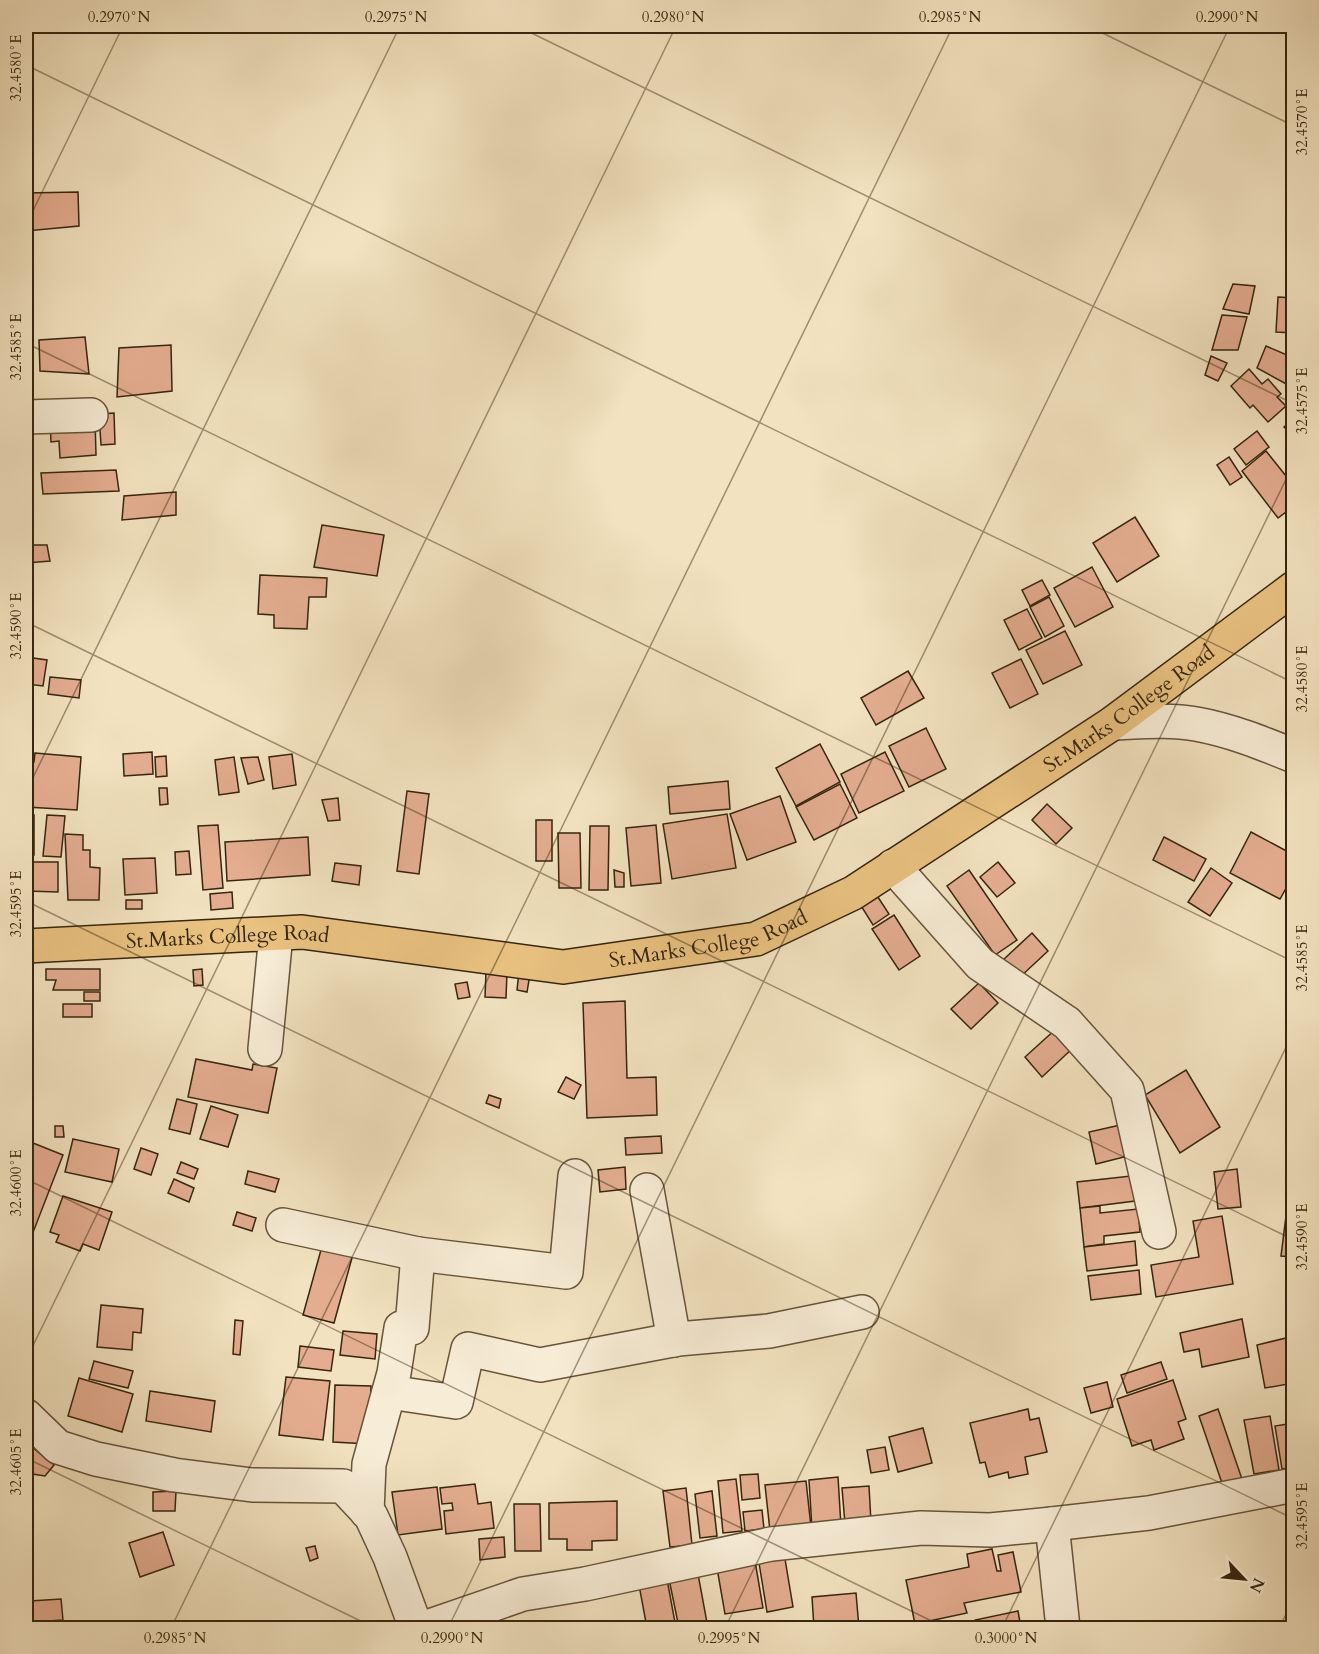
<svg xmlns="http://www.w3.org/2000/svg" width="1319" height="1654" viewBox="0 0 1319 1654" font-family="Cardo,serif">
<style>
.building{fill:#e4ad90;stroke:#37250d;stroke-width:1.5}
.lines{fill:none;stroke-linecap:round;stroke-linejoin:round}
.minor-casing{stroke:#66543a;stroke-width:36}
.major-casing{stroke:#37250d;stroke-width:36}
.minor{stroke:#f7ecd5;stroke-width:33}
.major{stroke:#e9c180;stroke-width:33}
.ticks{fill:none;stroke:#37250d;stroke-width:1.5;stroke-opacity:0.45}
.labels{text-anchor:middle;stroke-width:4.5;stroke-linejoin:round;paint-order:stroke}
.street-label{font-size:21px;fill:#37250d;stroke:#f7ecd5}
.neatline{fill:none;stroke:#37250d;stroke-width:2}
.ticks-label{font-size:15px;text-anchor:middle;fill:#37250d}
</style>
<rect width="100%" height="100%" fill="#f2e2bf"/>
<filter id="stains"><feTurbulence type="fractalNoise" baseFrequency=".00333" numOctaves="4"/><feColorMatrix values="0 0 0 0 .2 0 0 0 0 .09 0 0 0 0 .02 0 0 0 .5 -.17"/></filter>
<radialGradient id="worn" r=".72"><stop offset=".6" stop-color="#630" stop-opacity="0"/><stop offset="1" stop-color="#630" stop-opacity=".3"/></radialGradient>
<g class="building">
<polygon points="78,192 79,226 26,231 26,193"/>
<polygon points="1233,284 1255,286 1249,314 1223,309"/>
<polygon points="1278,297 1294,298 1294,333 1276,332"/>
<polygon points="1222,315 1247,317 1238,350 1212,350"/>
<polygon points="85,337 89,374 40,371 39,340"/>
<polygon points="171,345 172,391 117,397 119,348"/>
<polygon points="1266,346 1294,358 1290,386 1257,368"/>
<polygon points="1211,356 1227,363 1218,381 1205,375"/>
<polygon points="1249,369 1262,384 1268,379 1281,394 1277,397 1286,406 1268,422 1253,405 1250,408 1231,386"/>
<polygon points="114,413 115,444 101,445 99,414"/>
<polygon points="95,418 96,455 60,458 59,441 51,442 50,421"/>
<polygon points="1294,418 1294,437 1284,427"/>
<polygon points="1257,431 1269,447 1246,465 1234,449"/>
<polygon points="1266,451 1294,486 1294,506 1278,518 1242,471"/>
<polygon points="1229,457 1242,477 1230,485 1217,465"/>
<polygon points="116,470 119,491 43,494 41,473"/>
<polygon points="176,492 176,515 122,520 124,496"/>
<polygon points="1135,517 1159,556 1117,582 1093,543"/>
<polygon points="322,525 384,535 377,576 314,567"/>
<polygon points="26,545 47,545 50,561 26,563"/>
<polygon points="1092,567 1113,607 1075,627 1054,588"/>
<polygon points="260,575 327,578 326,597 309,597 307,629 274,628 274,615 258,614"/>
<polygon points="1042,580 1050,595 1030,606 1022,590"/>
<polygon points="1049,597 1064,626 1045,637 1030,607"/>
<polygon points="1027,609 1042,638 1019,650 1004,620"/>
<polygon points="1065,631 1082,665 1043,684 1026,650"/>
<polygon points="26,657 47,660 43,686 27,684 26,694"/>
<polygon points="1021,659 1038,694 1010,708 992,673"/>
<polygon points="908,671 924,698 876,725 861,698"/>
<polygon points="50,677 81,680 79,698 48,694"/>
<polygon points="926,728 946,769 909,787 889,746"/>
<polygon points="820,744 840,782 796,806 776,768"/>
<polygon points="152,752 153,774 124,776 123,754"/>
<polygon points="885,752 904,791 859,813 841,774"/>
<polygon points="35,753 81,757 77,810 26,807 26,761 34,762"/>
<polygon points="292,754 296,785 273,789 269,757"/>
<polygon points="166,756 167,776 156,777 155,757"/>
<polygon points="234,757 239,792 219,795 215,760"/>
<polygon points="258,757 264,780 248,784 241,758"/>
<polygon points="728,781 730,809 670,814 668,787"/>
<polygon points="840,784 857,818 814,840 796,807"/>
<polygon points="159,788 167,788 168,804 160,805"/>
<polygon points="407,791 429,794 419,874 397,871"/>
<polygon points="780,796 796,842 747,860 730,814"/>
<polygon points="338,798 340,820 328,821 322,800"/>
<polygon points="1047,804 1072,828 1056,844 1032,820"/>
<polygon points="727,814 736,868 672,879 663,824"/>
<rect x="26" y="815" width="8" height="40"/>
<polygon points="47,815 65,816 61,857 43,856"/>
<rect x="536" y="820" width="16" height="41"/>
<polygon points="218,825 223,888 203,890 198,826"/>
<polygon points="656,825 661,883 631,886 626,828"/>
<polygon points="590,826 609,826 608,890 589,890"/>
<polygon points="1251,832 1294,855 1294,874 1280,899 1230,873"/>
<polygon points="558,833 580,833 581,888 559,888"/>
<polygon points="65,834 83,835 83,850 90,850 90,867 100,868 99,900 68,900"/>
<polygon points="308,837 310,875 227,881 225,842"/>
<polygon points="1164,837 1206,859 1194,881 1153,860"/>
<polygon points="189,851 191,874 176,875 175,852"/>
<polygon points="155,858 157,893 125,895 123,859"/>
<polygon points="26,862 58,862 58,892 26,891"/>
<polygon points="998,862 1015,883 997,897 980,877"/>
<polygon points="335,863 361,866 359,885 332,881"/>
<polygon points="1211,868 1232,883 1210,916 1188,902"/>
<polygon points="614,870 624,873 624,887 615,887"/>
<polygon points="969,870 1017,940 995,955 947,886"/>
<polygon points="874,891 889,914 873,925 858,901"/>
<polygon points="232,892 233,908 211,910 210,894"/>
<rect x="126" y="900" width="16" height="9"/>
<polygon points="894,915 920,956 899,970 872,929"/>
<polygon points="1032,933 1048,951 1019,978 1003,960"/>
<polygon points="46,969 100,969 100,990 53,990 56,980 46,980"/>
<polygon points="202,969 203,985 194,986 193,970"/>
<polygon points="486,971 507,972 506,998 485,997"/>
<polygon points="519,972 530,974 527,992 517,990"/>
<polygon points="467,982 470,997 458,999 455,984"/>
<polygon points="979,983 998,1003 971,1029 951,1009"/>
<rect x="84" y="992" width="16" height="9"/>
<polygon points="625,1001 627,1078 656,1077 657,1115 587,1118 583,1003"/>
<rect x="63" y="1004" width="29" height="13"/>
<polygon points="1057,1028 1074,1047 1042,1077 1025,1057"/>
<polygon points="196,1059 252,1070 253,1064 277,1068 268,1113 188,1097"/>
<polygon points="1186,1070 1220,1127 1180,1153 1145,1095"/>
<polygon points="566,1077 581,1085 574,1099 558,1092"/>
<polygon points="489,1095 501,1099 499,1108 486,1103"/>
<polygon points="177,1099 197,1104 190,1134 169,1129"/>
<polygon points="211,1106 238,1115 228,1147 200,1139"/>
<polygon points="1125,1124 1132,1155 1096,1164 1089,1132"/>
<polygon points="55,1126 63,1126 64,1137 55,1137"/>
<polygon points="661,1136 662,1153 626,1155 625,1138"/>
<polygon points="73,1139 119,1149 112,1182 65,1172"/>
<polygon points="28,1141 63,1155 32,1235 26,1232"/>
<polygon points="141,1148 158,1154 151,1175 134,1169"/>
<polygon points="181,1162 198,1169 194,1179 177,1173"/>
<polygon points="625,1167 626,1189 600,1192 598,1170"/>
<polygon points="1237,1169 1241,1207 1218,1209 1214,1172"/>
<polygon points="248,1171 279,1179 275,1192 245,1184"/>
<polygon points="1131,1176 1135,1201 1080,1208 1077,1182"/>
<polygon points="174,1179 194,1188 189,1202 168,1193"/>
<polygon points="63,1196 112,1212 99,1250 83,1244 80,1251 56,1242 59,1235 50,1232"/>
<polygon points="1100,1206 1100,1213 1138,1209 1140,1232 1104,1236 1104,1244 1084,1247 1080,1208"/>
<polygon points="237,1212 256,1218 252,1231 233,1225"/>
<polygon points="1222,1216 1233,1284 1156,1297 1151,1265 1199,1257 1193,1221"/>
<polygon points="1286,1216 1294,1216 1294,1257 1281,1256"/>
<polygon points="324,1239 355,1247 334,1323 303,1315"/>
<polygon points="1135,1241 1137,1265 1087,1271 1084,1247"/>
<polygon points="1139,1270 1141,1294 1091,1300 1088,1276"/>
<polygon points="101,1305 143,1309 141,1333 133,1332 132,1350 97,1347"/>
<polygon points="1242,1319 1249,1357 1202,1367 1199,1349 1184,1352 1180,1333"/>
<polygon points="235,1320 243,1321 240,1355 233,1354"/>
<polygon points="343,1331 377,1334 375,1359 340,1355"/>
<polygon points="1286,1338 1294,1383 1265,1388 1257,1345"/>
<polygon points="300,1346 334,1350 331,1371 298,1367"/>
<polygon points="94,1361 133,1371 128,1388 89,1379"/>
<polygon points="1161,1362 1167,1379 1127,1393 1121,1375"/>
<polygon points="286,1377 330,1381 323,1440 279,1435"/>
<polygon points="79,1378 133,1394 122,1432 68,1416"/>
<polygon points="1173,1380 1186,1419 1178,1422 1184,1439 1154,1450 1151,1440 1132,1446 1117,1399"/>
<polygon points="1107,1382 1113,1407 1091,1413 1084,1388"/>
<polygon points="335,1385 371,1386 369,1444 333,1442"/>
<polygon points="150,1391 215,1401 211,1432 146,1421"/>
<polygon points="1028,1409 1030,1420 1039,1418 1047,1452 1025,1457 1028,1474 1009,1478 1008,1472 989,1477 985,1462 980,1463 970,1423"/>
<polygon points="1218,1409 1243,1482 1224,1489 1199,1416"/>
<polygon points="1270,1416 1279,1470 1254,1474 1244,1420"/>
<polygon points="1294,1423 1294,1467 1282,1469 1275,1426"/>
<polygon points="923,1428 932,1463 898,1472 889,1437"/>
<polygon points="26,1442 54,1465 45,1476 26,1473"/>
<polygon points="885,1447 889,1470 871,1473 867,1450"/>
<polygon points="758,1474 760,1498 742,1500 740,1475"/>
<polygon points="838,1477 841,1526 812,1529 809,1480"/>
<polygon points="736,1479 742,1531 723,1533 718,1481"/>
<polygon points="806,1481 811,1527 770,1531 765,1485"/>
<polygon points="475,1484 478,1504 491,1502 494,1528 446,1534 444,1511 453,1510 452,1503 442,1504 440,1488"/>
<polygon points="869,1486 871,1522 845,1524 842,1488"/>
<polygon points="437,1487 442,1529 398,1535 392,1492"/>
<polygon points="686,1488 692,1545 670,1547 663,1491"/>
<polygon points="176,1491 175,1511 153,1511 153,1492"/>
<polygon points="712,1491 717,1536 700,1538 695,1494"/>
<polygon points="617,1501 617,1540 592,1541 592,1550 567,1550 567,1539 549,1539 549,1503"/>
<polygon points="514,1504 540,1504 541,1551 515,1551"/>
<polygon points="762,1510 764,1529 745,1531 743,1512"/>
<polygon points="163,1532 174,1565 140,1577 129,1543"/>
<polygon points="504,1537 505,1557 480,1560 479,1539"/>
<polygon points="315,1546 318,1558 310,1561 306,1548"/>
<polygon points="992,1549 997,1571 1001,1571 998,1555 1013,1552 1021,1592 964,1603 967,1613 915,1624 906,1580 969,1567 967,1554"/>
<polygon points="785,1559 793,1607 767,1612 759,1563"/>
<polygon points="755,1561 763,1608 725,1614 717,1568"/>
<polygon points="698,1574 708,1628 679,1628 669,1579"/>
<polygon points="667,1579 676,1628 647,1628 639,1585"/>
<polygon points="856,1593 859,1628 814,1628 812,1597"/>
<polygon points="61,1599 63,1620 48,1621 48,1628 32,1628 30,1601"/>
<polygon points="1018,1611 1021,1628 976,1628 975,1620"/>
<polygon points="803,1621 804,1628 734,1628 734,1627"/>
</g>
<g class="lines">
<g class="minor-casing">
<g id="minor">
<polyline points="26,417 91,415"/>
<path d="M1113,723C1140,722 1169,719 1196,724C1230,730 1262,743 1294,756"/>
<polyline points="893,866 980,964 1067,1023 1127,1090 1159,1232"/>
<polyline points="265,1049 276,934"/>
<polyline points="647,1190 674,1340"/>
<polyline points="283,1225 418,1254 412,1328 401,1328 394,1373 369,1464 367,1512"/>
<polyline points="418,1254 566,1272 575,1176"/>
<polyline points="389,1392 456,1402 468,1349 540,1365 678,1339 769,1331 862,1312"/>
<polyline points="26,1416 58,1447 96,1459 174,1475 252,1485 343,1486 371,1516 390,1557 416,1628"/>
<polyline points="1052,1524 1063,1628"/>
<polyline points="424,1628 523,1594 585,1584 771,1544 921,1528 990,1530 1052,1524 1149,1513 1294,1485"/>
</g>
</g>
<g class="major-casing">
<g id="major">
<path id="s1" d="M26,946L302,932L563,967L756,939L853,893L1113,723L1294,588"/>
</g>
</g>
<use href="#minor" class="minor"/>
<use href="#major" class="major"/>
</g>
<path class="ticks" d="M517,26L1294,404M1088,26L1294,126M26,65L1294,683M26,225L123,26M26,343L1294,962M26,622L1294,1240M26,792L400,26M26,901L1294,1519M26,1179L946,1628M26,1360L676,26M26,1458L375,1628M171,1628L953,26M448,1628L1230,26M725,1628L1294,463M1002,1628L1294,1031M1279,1628L1294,1599"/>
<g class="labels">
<g class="street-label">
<text dy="7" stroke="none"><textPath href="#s1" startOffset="1174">St.Marks College Road</textPath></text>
<text dy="7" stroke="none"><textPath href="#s1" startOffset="688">St.Marks College Road</textPath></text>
<text dy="7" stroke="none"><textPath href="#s1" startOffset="202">St.Marks College Road</textPath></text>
</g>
</g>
<rect width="1319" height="1654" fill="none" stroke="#f2e2bf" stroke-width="66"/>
<g transform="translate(1244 1579) rotate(116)" stroke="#f7ecd5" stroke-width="4.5" paint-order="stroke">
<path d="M0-4.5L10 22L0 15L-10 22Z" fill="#37250d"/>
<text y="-9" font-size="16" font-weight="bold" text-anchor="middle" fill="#37250d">N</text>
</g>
<rect x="33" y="33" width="1253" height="1588" class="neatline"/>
<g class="ticks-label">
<text x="119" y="22">0.2970°N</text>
<text x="396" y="22">0.2975°N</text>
<text x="673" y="22">0.2980°N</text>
<text x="950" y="22">0.2985°N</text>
<text x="1227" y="22">0.2990°N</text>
<text transform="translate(16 68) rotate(-90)" y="5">32.4580°E</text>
<text transform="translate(1302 122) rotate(-90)" y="5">32.4570°E</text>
<text transform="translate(16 347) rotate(-90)" y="5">32.4585°E</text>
<text transform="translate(1302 401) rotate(-90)" y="5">32.4575°E</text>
<text transform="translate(16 626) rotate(-90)" y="5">32.4590°E</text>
<text transform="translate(1302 679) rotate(-90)" y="5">32.4580°E</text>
<text transform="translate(16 904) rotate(-90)" y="5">32.4595°E</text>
<text transform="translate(1302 958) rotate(-90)" y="5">32.4585°E</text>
<text transform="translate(16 1183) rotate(-90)" y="5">32.4600°E</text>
<text transform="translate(1302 1237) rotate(-90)" y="5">32.4590°E</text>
<text transform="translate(16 1462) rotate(-90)" y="5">32.4605°E</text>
<text transform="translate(1302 1516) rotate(-90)" y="5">32.4595°E</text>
<text x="175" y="1643">0.2985°N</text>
<text x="452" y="1643">0.2990°N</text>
<text x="729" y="1643">0.2995°N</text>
<text x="1006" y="1643">0.3000°N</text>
</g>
<rect width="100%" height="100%" filter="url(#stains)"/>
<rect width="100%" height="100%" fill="url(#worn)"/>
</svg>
